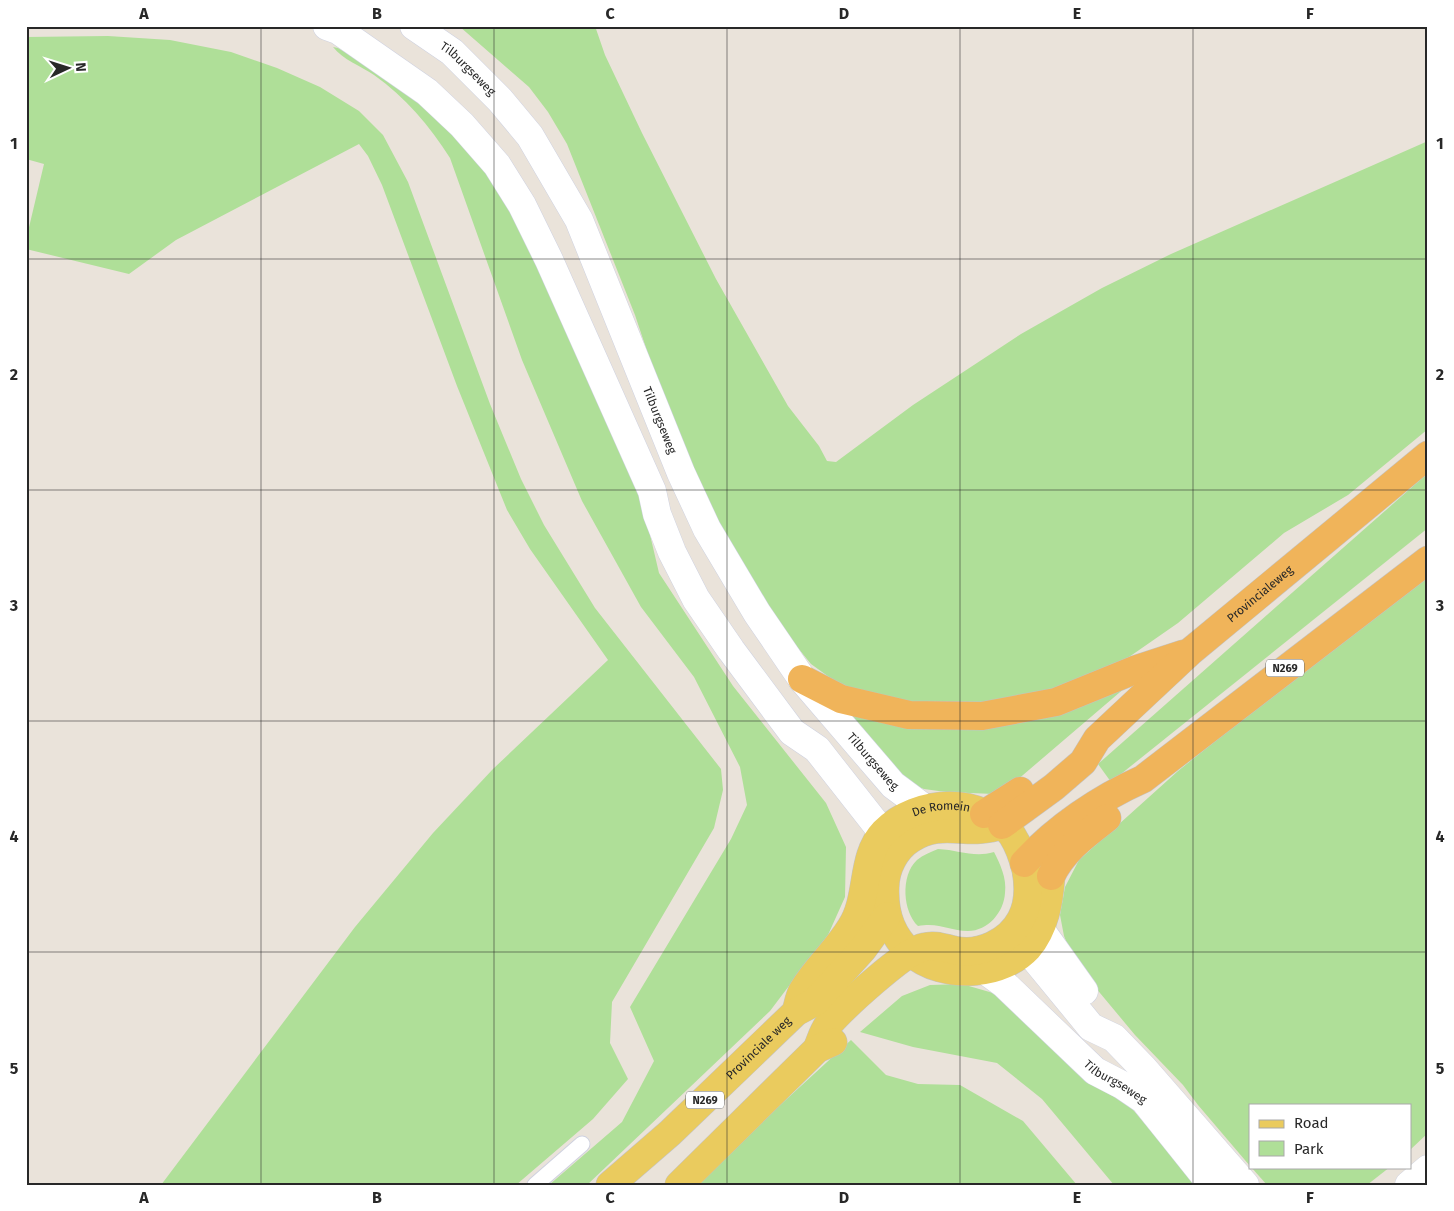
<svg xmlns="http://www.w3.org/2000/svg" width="1454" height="1211" viewBox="0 0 1454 1211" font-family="'Fira Sans',sans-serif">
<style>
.green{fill:#afdf98}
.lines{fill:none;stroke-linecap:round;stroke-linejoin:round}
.service-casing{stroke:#cfd2e0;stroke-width:17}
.minor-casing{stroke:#cfd2e0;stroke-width:29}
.tertiary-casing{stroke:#cfd2e0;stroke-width:29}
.primary-casing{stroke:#c3c3c3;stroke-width:29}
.trunk-casing{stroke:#c3c3c3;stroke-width:29}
.service{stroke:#fff;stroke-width:15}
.minor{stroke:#fff;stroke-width:28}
.tertiary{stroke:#fff;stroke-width:28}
.primary{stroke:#eacb5e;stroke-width:28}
.trunk{stroke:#f0b45a;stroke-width:28}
.grid{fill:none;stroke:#282828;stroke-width:1;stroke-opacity:0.55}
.labels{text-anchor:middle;stroke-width:4;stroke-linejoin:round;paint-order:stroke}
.shield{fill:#fff;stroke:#686868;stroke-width:1}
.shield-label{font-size:11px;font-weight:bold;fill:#282828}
.street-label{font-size:12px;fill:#282828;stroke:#fff}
.neatline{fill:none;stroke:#282828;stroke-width:2}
.grid-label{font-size:16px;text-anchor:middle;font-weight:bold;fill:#282828}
</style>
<rect width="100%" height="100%" fill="#eae3da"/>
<g class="green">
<polygon points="459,26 595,26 605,55 642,133 716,279 788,406 819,446 827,461 836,462 913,405 1021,334 1102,288 1171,254 1428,141 1428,429 1348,495 1284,533 1178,623 1129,657 1050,691 985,704 909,707 847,690 811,664 789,637 758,593 686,468 635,315 567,144 548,112 529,87"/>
<polygon points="108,36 170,40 231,52 277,68 320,87 359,111 383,135 408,182 490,404 521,479 544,525 595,608 721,769 723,790 714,828 612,1002 610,1043 628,1079 593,1119 516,1185 161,1185 355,927 433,833 493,769 608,660 530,549 507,510 457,386 382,185 368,156 359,144 176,240 129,274 26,249 26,240 44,164 26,159 26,37"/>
<path d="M333,47L338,48L381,73L455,130L515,208L640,492L659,573L733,686L826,803L846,847L845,897L828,935L804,966L770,1011L587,1185H549L622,1122L654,1061L630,1007L731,839L747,805L740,767L694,677L641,607L582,501L522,360L450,158C430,126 405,97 374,75C361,66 343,60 333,47Z"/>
<polygon points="1428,473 1428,528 1111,782 1098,764"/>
<polygon points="1428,571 1428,1133 1410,1150 1410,1105 1250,1105 1250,1166 1198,1105 1183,1085 1135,1035 1075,963 1064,936 1060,915 1065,887 1079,860 1178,771"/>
<polygon points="1140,675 1016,781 994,794 946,792 924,789 906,783 843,712 909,728"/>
<path d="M938,849C959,850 974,858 994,852C1000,864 1007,878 1005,893C1004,912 988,931 968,931C949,931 940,922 918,926C903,912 900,876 917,860C923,855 931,852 938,849Z"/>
<polygon points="962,984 993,993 1090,1082 1130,1106 1196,1185 1114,1185 1042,1099 997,1063 913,1047 860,1032 902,996 930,985"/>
<polygon points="851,1040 886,1075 918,1084 960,1085 1023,1121 1077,1185 693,1185"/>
<polygon points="1251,1167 1390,1167 1367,1185 1267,1185"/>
</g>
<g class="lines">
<g class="service-casing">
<polyline id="service" points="535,1185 582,1144"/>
</g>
<g class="minor-casing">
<polyline id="minor" points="1409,1185 1428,1169"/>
</g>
<g class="tertiary-casing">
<g id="tertiary">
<polyline points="327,26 338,30 427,92 462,125 497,165 522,205 549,260 652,491 657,514 672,552 696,599 731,650 792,732 817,749 883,833"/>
<path id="s1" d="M414,26L452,52L500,100L530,136L579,220L681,473L707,529L757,613L802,679L893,785L924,808"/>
<polyline points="1040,929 1084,991"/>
<polyline points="1027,949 1091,1027 1114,1038 1143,1068 1245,1185"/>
<path id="s2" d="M986,971L1004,984L1095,1071L1122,1085L1144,1100L1212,1185"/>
</g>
</g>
<g class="primary-casing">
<g id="primary">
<path d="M1002,825C967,838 943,818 911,839C895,849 885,869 885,888C883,943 923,976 977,971C995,970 1016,961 1028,948C1045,928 1049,902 1051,876"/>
<path id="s3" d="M796,1012C798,1005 799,996 803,990C817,967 837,950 851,927C870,898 860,857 884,832C917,798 983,795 1012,835C1019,846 1023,858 1026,870C1029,886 1029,904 1021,919C1009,942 979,956 954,950C944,948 935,944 924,947C904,951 843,1008 828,1025C823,1031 820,1042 817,1049"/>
<path id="s4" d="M610,1185L670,1133L796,1012L815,1002L863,949L887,916"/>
<polyline points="679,1185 817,1049 833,1042"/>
</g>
</g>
<g class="trunk-casing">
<g id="trunk">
<polyline points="802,679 841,699 909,715 982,716 1056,702 1137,669 1183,654"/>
<polyline points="984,814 1020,791"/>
<path id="s5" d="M1002,825L1054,787L1083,762L1097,739L1191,651L1428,455"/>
<path d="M1024,863C1056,828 1100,798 1143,779L1428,560"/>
<path d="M1051,876C1063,851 1085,835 1107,818"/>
</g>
</g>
<use href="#service" class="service"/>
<use href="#minor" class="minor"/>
<use href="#tertiary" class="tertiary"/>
<use href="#primary" class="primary"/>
<use href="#trunk" class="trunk"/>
</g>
<path class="grid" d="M261,26V1185M494,26V1185M727,26V1185M960,26V1185M1193,26V1185M26,259H1428M26,490H1428M26,721H1428M26,952H1428"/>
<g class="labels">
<g class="shield">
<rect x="1266" y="659.5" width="38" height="17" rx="4"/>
<rect x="686" y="1091.5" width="38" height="17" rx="4"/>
</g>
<g class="shield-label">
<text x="1285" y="672">N269</text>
<text x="705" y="1104">N269</text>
</g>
<g class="street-label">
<text dy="4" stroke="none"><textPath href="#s1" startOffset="69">Tilburgseweg</textPath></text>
<text dy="4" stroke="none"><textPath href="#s1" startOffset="474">Tilburgseweg</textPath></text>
<text dy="4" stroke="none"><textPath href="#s5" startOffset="348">Provincialeweg</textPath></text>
<text dy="4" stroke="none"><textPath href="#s1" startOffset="879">Tilburgseweg</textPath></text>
<text dy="4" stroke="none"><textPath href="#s3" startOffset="268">De Romein</textPath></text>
<text dy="4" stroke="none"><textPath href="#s4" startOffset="202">Provinciale weg</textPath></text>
<text dy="4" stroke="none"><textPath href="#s2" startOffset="171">Tilburgseweg</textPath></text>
</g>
</g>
<rect width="1454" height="1211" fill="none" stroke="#ffffff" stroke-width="55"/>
<rect x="1249" y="1104" width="162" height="65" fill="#ffffff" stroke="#a9a9a9"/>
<rect x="1259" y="1120" width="25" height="8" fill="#eacb5e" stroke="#a9a9a9"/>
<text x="1294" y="1128" font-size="15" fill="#282828">Road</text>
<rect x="1259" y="1141" width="25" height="15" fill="#afdf98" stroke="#a9a9a9"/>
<text x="1294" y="1154" font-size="15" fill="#282828">Park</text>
<g transform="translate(68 68) rotate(86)" stroke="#ffffff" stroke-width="4" paint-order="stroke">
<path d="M0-4L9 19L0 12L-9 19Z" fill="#282828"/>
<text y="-8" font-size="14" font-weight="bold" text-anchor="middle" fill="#282828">N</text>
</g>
<rect x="28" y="28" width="1398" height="1156" class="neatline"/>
<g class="grid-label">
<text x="144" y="19">A</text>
<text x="377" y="19">B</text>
<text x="610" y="19">C</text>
<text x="844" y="19">D</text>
<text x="1077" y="19">E</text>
<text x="1310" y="19">F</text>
<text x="14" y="149">1</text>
<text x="1440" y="149">1</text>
<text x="14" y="380">2</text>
<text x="1440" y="380">2</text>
<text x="14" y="611">3</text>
<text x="1440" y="611">3</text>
<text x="14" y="842">4</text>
<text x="1440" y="842">4</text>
<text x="14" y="1074">5</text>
<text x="1440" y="1074">5</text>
<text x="144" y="1203">A</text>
<text x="377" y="1203">B</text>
<text x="610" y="1203">C</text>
<text x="844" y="1203">D</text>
<text x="1077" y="1203">E</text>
<text x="1310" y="1203">F</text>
</g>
</svg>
